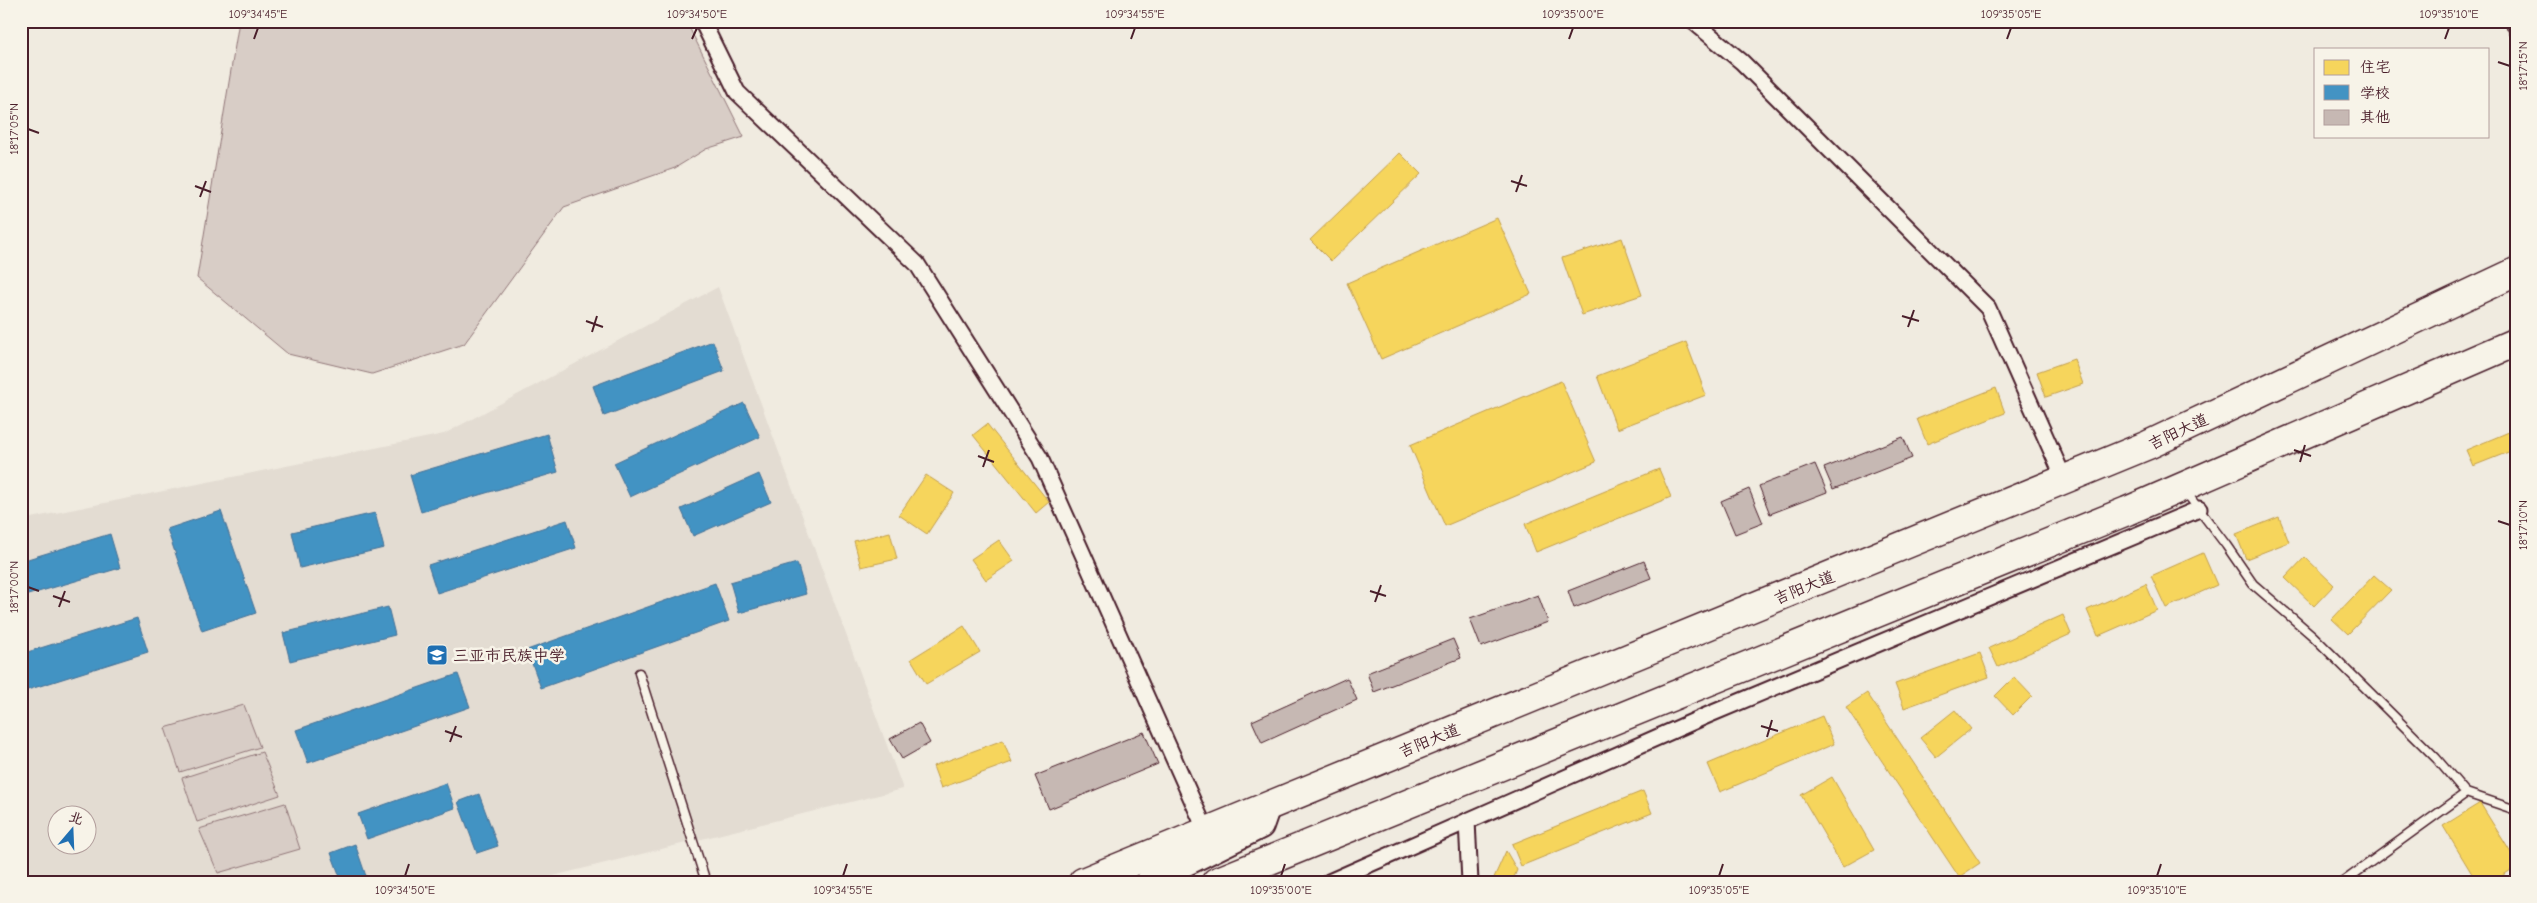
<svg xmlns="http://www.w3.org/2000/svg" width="2537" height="903" viewBox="0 0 2537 903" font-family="'Comic Neue','LXGW WenKai TC',sans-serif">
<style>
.built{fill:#e3dcd2;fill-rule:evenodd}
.green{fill:#d8cdc6;stroke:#917678}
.homes{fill:#f6d55c;stroke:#c29e4d}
.schools{fill:#4393c3;stroke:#457095}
.building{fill:#c6b8b3;stroke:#4a1f2b}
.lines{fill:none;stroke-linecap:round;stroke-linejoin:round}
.lane-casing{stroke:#4a1f2b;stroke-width:11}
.street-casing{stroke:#4a1f2b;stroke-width:19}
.primary-casing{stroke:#4a1f2b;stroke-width:28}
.highway-casing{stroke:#4a1f2b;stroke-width:31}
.lane{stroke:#f7f3e8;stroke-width:8}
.street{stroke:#f7f3e8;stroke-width:15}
.primary{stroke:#f7f3e8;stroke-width:24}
.highway{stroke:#f7f3e8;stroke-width:28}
.ticks{fill:none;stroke:#4a1f2b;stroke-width:2}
.labels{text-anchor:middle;stroke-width:5;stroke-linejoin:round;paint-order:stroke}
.street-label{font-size:16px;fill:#4a1f2b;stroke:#f7f3e8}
.poi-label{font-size:16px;fill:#4a1f2b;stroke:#f7f3e8;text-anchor:start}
.neatline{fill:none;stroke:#4a1f2b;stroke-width:2}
.ticks-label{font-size:12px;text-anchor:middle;fill:#4a1f2b}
</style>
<rect width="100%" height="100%" fill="#f0ebe0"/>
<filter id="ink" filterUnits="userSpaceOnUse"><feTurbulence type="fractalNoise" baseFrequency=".02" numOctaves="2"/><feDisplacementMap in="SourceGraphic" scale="10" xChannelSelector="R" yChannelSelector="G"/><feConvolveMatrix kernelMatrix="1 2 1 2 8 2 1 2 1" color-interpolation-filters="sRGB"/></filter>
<g filter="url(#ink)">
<path class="built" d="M718,287L903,789L529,882H21V520L444,434ZM58,816H88V846H58Z"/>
<g class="green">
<polygon points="239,21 686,21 744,137 706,149 675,168 564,207 464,344 372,374 288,354 197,278"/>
<polygon points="244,705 260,747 180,772 165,728"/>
<polygon points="262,752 280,795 197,822 182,778"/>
<polygon points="285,803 300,849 218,873 199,829"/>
</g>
<g class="homes">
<polygon points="1400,153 1421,174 1331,261 1310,240"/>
<polygon points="1497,218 1531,294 1381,359 1347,283"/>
<polygon points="1622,238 1642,295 1582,315 1562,258"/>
<polygon points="1686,342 1706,395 1617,429 1597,376"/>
<polygon points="2074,359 2083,384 2046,397 2037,372"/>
<polygon points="1561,381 1596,462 1445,526 1410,445"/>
<polygon points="1996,388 2005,413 1927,444 1917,419"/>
<polygon points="987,424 1049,502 1036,513 973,435"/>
<polygon points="2516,429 2516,449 2473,466 2466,450"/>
<polygon points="1659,469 1671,497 1536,552 1525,524"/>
<polygon points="926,475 954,493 927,534 899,515"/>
<polygon points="2279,517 2289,542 2246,559 2236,534"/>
<polygon points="890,532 897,559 861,567 854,541"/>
<polygon points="999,540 1014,561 986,580 971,559"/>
<polygon points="2203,553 2217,585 2166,608 2151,576"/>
<polygon points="2305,557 2334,585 2314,606 2285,578"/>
<polygon points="2374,575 2391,590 2348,634 2332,619"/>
<polygon points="2146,584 2157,610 2098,636 2087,610"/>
<polygon points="2063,615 2071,634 1998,667 1989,648"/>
<polygon points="964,626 980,652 926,684 911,659"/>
<polygon points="1980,653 1989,677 1904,708 1895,684"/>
<polygon points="2014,677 2032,696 2013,715 1995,696"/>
<polygon points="1867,693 1980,863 1959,877 1846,707"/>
<polygon points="1955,710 1971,729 1936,757 1920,738"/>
<polygon points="1822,716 1834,744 1720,792 1708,764"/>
<polygon points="1003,740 1012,762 941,788 933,766"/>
<polygon points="1832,777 1874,850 1843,867 1801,795"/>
<polygon points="1643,791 1652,813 1521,866 1512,844"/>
<polygon points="2480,803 2516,861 2516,867 2492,882 2477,882 2443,826"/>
<polygon points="1506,851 1517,870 1512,882 1492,882"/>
</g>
<g class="schools">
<polygon points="713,341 724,371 604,416 593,386"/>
<polygon points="744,403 760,437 630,497 614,463"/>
<polygon points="547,434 558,472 421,512 410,475"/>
<polygon points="759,474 771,502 693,536 681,509"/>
<polygon points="221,511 256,613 202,631 167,529"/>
<polygon points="375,513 384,548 300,568 292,532"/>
<polygon points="567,520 576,548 437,593 428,565"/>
<polygon points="110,534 120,568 21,597 21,561"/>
<polygon points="797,563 806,594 739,613 730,582"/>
<polygon points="715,583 729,621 541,688 527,650"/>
<polygon points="388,607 395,635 290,661 283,633"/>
<polygon points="137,618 148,652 21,692 21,654"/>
<polygon points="458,674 470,707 308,763 296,730"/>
<polygon points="446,783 455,808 367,839 358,814"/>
<polygon points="479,794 498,846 477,853 458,802"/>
<polygon points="355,844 368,882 342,882 331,853"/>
</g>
<g class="building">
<polygon points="1903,437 1912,458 1833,489 1824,468"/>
<polygon points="1815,464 1827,492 1770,514 1759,486"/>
<polygon points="1749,489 1763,523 1735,534 1721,501"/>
<polygon points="1644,561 1651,578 1574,608 1568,591"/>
<polygon points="1538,595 1548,622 1481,647 1470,619"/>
<polygon points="1453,639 1461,658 1374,692 1367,673"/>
<polygon points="1347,678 1357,700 1262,743 1252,721"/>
<polygon points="919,723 930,743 902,759 890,739"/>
<polygon points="1144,732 1158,764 1049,809 1035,776"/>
</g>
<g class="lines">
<g class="lane-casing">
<g id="lane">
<polyline points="2509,21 2516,36"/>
<polyline points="2185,491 2226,545 2253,584 2313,636 2436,758 2466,793 2343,882"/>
<polyline points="639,673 706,882"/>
<polyline points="2466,793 2516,810"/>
</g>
</g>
<g class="street-casing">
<g id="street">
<polyline points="702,21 737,92 917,264 1040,458 1206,831"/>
<polyline points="1693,21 1742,62 1988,308 2065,481"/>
<polyline points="1467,821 1470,882"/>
<polyline points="1329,882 1708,715 2199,509"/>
</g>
</g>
<g class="primary-casing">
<polyline id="primary" points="1148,882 1261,826 1268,806"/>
</g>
<g class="highway-casing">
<g id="highway">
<polyline points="1083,882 2148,445 2516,272"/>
<polyline points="1216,882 2127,511 2516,342"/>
</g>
</g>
<use href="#lane" class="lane"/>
<use href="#street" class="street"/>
<use href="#primary" class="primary"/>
<use href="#highway" class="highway"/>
</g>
</g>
<path class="ticks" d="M254,39L258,28M692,39L697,28M1131,39L1135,28M1569,39L1573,28M2007,39L2011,28M2445,39L2449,28M2498,62L2510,66M28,129L39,133M1511,181L1527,186M195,186L211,192M1516,192L1522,175M200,197L206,181M1902,316L1919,321M586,321L603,327M1908,327L1914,310M592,332L597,316M2294,450L2311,456M978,456L994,462M2300,462L2305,445M983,467L989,450M2498,521L2510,525M28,587L39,591M1370,591L1386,596M53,596L70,602M1375,602L1381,585M59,607L65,591M1761,726L1778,731M445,731L462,737M1767,737L1772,720M450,742L456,726M405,876L409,864M843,876L847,864M1281,876L1285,864M1719,876L1723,864M2157,876L2161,864"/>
<defs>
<g id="school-square" transform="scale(1.125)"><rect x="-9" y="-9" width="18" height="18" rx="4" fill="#1f6fb2" stroke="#f7f3e8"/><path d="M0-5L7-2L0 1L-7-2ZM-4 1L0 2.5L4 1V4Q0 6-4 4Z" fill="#fff"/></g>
</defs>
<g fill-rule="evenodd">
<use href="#school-square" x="437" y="655"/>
</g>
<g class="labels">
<g class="street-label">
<text transform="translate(2178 431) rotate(-25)" y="6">吉阳大道</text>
<text transform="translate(1804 587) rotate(-22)" y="6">吉阳大道</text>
<text transform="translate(1429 740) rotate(-22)" y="6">吉阳大道</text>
</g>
<g class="poi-label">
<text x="453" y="661">三亚市民族中学</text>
</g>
</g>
<rect width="2537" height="903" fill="none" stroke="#f7f3e8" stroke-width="55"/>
<rect x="2314" y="48" width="175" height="90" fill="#f7f3e8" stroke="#b29e9c"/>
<rect x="2324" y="60" width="25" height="15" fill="#f6d55c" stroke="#b29e9c"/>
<text x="2360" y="72" font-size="15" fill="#4a1f2b">住宅</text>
<rect x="2324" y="85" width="25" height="15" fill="#4393c3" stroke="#b29e9c"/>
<text x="2360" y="98" font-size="15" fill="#4a1f2b">学校</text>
<rect x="2324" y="110" width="25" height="15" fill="#c6b8b3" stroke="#b29e9c"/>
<text x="2360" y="122" font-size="15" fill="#4a1f2b">其他</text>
<g transform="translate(72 830) rotate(19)"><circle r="24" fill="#f7f3e8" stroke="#b29e9c"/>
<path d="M0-4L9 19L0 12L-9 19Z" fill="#1f6fb2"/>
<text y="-8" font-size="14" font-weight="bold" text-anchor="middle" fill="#4a1f2b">北</text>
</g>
<rect x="28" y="28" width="2482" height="848" class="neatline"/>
<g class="ticks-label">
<text x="258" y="18">109°34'45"E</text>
<text x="697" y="18">109°34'50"E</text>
<text x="1135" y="18">109°34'55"E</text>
<text x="1573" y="18">109°35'00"E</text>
<text x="2011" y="18">109°35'05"E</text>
<text x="2449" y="18">109°35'10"E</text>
<text transform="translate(2523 66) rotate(-90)" y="4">18°17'15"N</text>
<text transform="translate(14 129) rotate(-90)" y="4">18°17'05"N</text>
<text transform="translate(2523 525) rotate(-90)" y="4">18°17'10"N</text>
<text transform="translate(14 587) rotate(-90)" y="4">18°17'00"N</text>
<text x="405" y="894">109°34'50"E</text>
<text x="843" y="894">109°34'55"E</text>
<text x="1281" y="894">109°35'00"E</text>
<text x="1719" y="894">109°35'05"E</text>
<text x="2157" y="894">109°35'10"E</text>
</g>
</svg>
